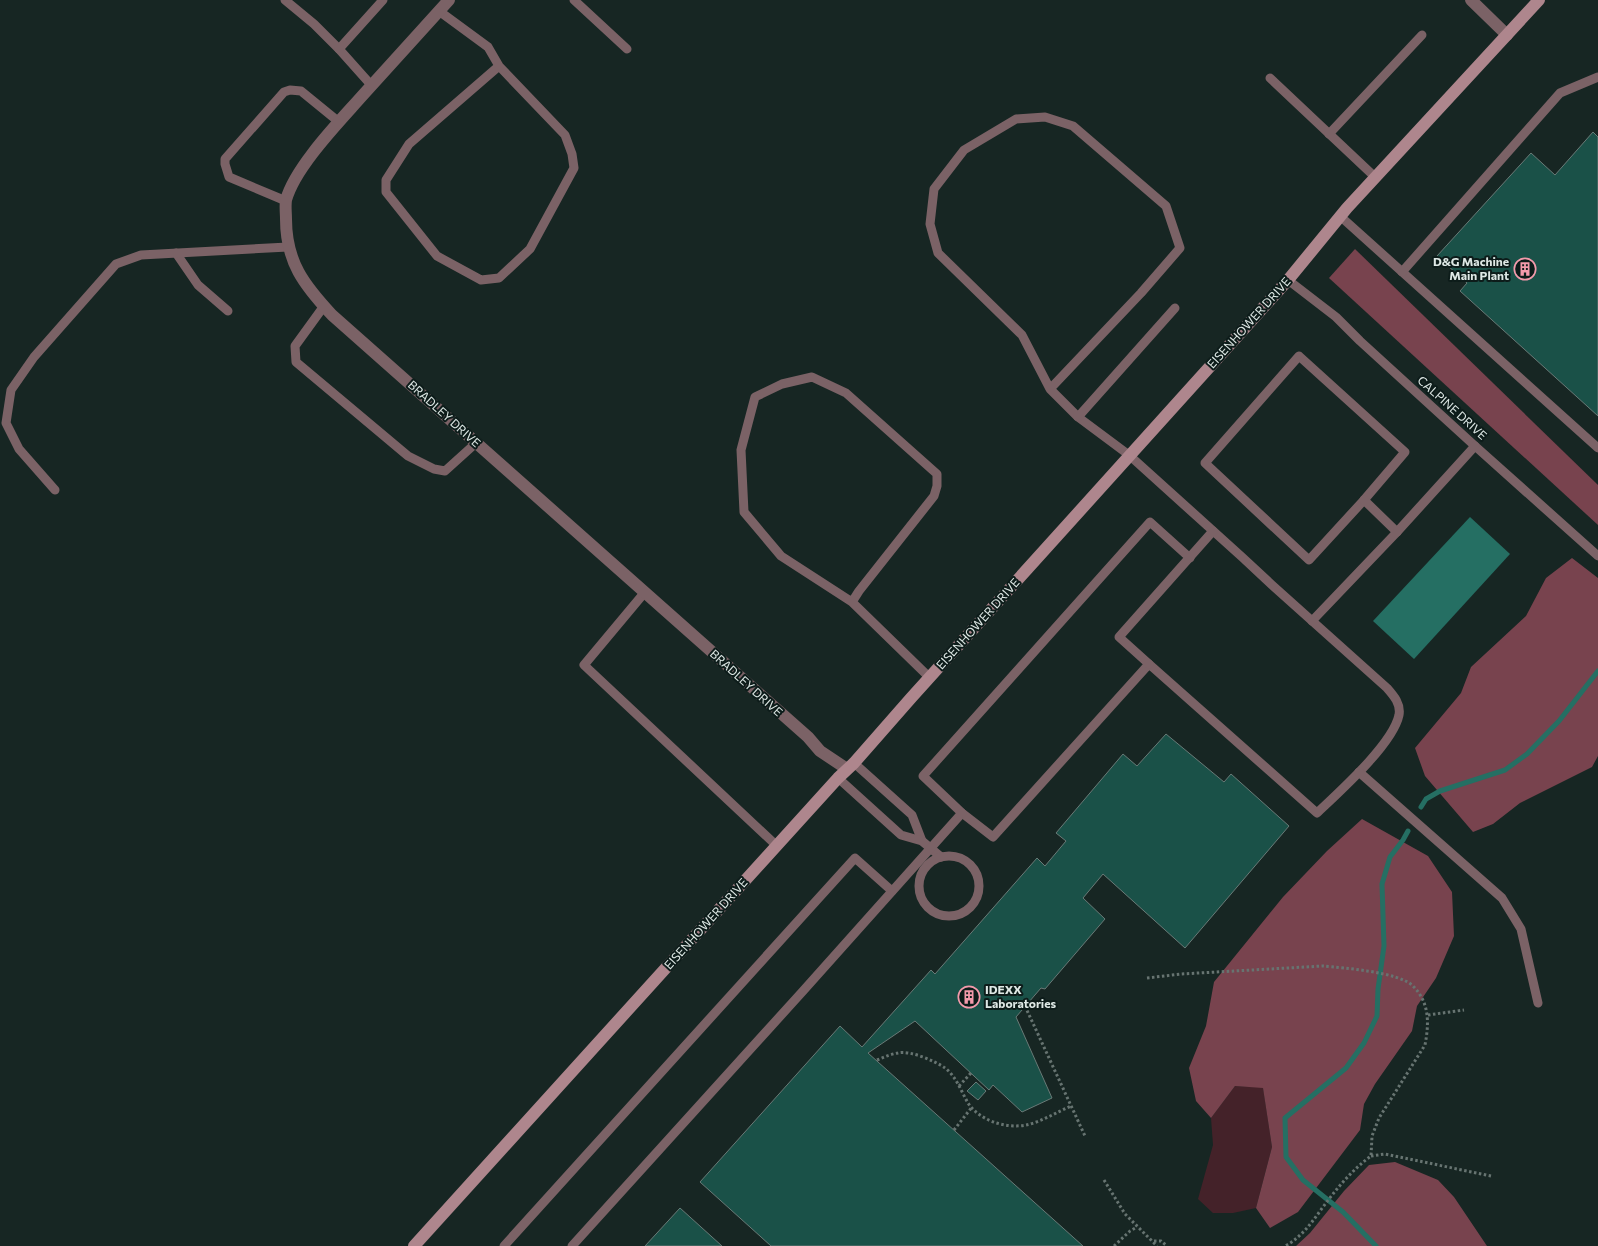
<svg xmlns="http://www.w3.org/2000/svg" width="1598" height="1246" viewBox="0 0 1598 1246" font-family="Commissioner,sans-serif">
<style>
.green{fill:#442229}
.forest{fill:#78434e}
.water{fill:#256f63}
.lines{fill:none;stroke-linecap:round;stroke-linejoin:round}
.stream{stroke:#256f63;stroke-width:5}
.building{fill:#1a5148;stroke:#697a77}
.path{stroke:#677471;stroke-width:3;stroke-dasharray:2.5 2.5;stroke-linecap:butt}
.lane{stroke:#7b6266;stroke-width:9}
.street{stroke:#7b6266;stroke-width:12}
.secondary{stroke:#ae868d;stroke-width:12}
.labels{text-anchor:middle;stroke-width:4;stroke-linejoin:round;paint-order:stroke}
.poi-label{font-size:12px;font-weight:bold;fill:#dee8e5;stroke:#0d1c1a;text-anchor:end}
.street-label{font-size:12px;fill:#dee8e5;stroke:#0d1c1a}
</style>
<rect width="100%" height="100%" fill="#172623"/>
<polygon class="green" points="1235,1086 1263,1087 1272,1147 1256,1208 1233,1213 1213,1213 1198,1199 1213,1145 1211,1118"/>
<g class="forest">
<polygon points="1355,249 1598,485 1598,525 1329,278"/>
<polygon points="1572,558 1598,578 1598,756 1592,767 1520,803 1493,824 1473,832 1425,776 1415,748 1461,693 1471,667 1526,616 1546,578"/>
<polygon points="1362,819 1428,856 1452,892 1454,936 1436,978 1417,1006 1412,1031 1375,1084 1364,1104 1360,1130 1298,1212 1270,1228 1256,1208 1272,1147 1263,1088 1235,1086 1211,1118 1196,1101 1189,1068 1206,1026 1214,982 1283,897 1327,851"/>
<polygon points="1395,1162 1438,1180 1454,1197 1487,1246 1296,1246 1310,1233 1344,1191 1369,1165"/>
</g>
<polygon class="water" points="1470,517 1510,554 1414,659 1373,621"/>
<g class="lines">
<g class="stream">
<polyline points="1421,807 1426,799 1440,791 1505,770 1527,754 1559,721 1598,671"/>
<polyline points="1376,1246 1343,1212 1303,1180 1286,1157 1285,1118 1346,1068 1364,1043 1377,1016 1378,989 1384,946 1382,884 1390,857 1403,840 1408,831"/>
</g>
</g>
<g class="building">
<polygon points="1593,132 1598,137 1598,416 1460,291 1467,283 1437,256 1531,153 1555,175"/>
<polygon points="1166,734 1224,782 1231,774 1289,826 1185,948 1103,874 1083,898 1105,919 1045,989 1041,988 1016,1017 1052,1098 1022,1112 993,1085 989,1090 915,1021 868,1053 1083,1246 771,1246 700,1182 840,1026 862,1047 931,970 935,974 1037,858 1045,866 1066,841 1056,833 1123,754 1137,766"/>
<polygon points="976,1082 986,1091 978,1100 967,1091"/>
<polygon points="680,1208 722,1246 645,1246"/>
</g>
<g class="lines">
<g class="path">
<path d="M1147,978L1181,974L1323,966C1344,968 1399,972 1413,986C1430,1003 1429,1024 1425,1045L1379,1118L1372,1136L1371,1156C1352,1170 1337,1188 1323,1207C1312,1222 1302,1237 1285,1246"/>
<polyline points="1025,1006 1085,1136"/>
<polyline points="1428,1015 1464,1010"/>
<path d="M877,1060C884,1057 891,1054 898,1053C910,1050 935,1061 945,1068C956,1076 961,1091 968,1103C979,1120 1005,1129 1026,1125C1041,1122 1057,1112 1071,1106"/>
<polyline points="959,1086 971,1073"/>
<polyline points="954,1130 972,1107"/>
<polyline points="1371,1156 1385,1154 1491,1176"/>
<polyline points="1104,1180 1125,1214 1157,1246"/>
<polyline points="1154,1241 1161,1241 1167,1246"/>
<polyline points="1114,1246 1130,1231 1137,1227"/>
</g>
<g class="lane">
<polyline points="285,0 314,24 339,49"/>
<polyline points="574,0 627,49"/>
<polyline points="439,11 488,47 499,66 565,135 572,154 574,168 530,249 499,278 481,280 437,256 386,192 386,180 409,144 499,66"/>
<polyline points="1270,78 1375,177"/>
<polyline points="372,86 339,49 383,0"/>
<polyline points="1329,134 1422,35"/>
<polyline points="286,201 229,177 225,164 225,159 284,92 290,90 301,91 339,122"/>
<polyline points="1340,216 1598,448"/>
<polyline points="176,253 198,285 228,311"/>
<polyline points="1402,272 1560,93 1598,77"/>
<polyline points="1288,280 1336,317 1360,341 1475,446 1598,556"/>
<polyline points="324,306 295,346 296,362 408,456 434,469 445,471 476,443"/>
<polygon points="1299,356 1405,452 1364,500 1309,560 1205,463"/>
<path d="M1050,389L1141,293L1180,248L1166,206L1073,126L1045,117L1016,119L964,150L934,189L930,224L938,253L1022,335L1050,389L1078,417L1129,455L1242,557L1272,585L1387,688C1394,696 1401,704 1399,715C1393,744 1339,792 1317,813L1149,664L993,837L962,813L923,776L1150,522L1190,558"/>
<polyline points="1078,417 1175,308"/>
<polyline points="55,490 19,449 6,423 11,390 34,357 116,264 141,255 288,247"/>
<polyline points="1364,500 1397,532"/>
<polyline points="645,592 584,665 777,846"/>
<polyline points="852,602 781,556 744,512 741,450 755,397 782,384 812,377 846,393 937,474 937,486 934,496 859,591 852,602 929,677"/>
<polyline points="1312,621 1397,532 1475,446"/>
<polyline points="1149,664 1119,637 1213,531"/>
<polyline points="854,763 912,815 922,841"/>
<polyline points="1359,772 1502,898 1521,929 1538,1003"/>
<polyline points="838,778 901,835 922,841 941,857"/>
<circle cx="949" cy="886" r="30"/>
<polyline points="504,1246 855,858 892,891"/>
<polyline points="572,1246 803,991 962,813"/>
</g>
<g class="street">
<path d="M449,0C420,32 391,64 362,96C339,122 295,167 286,200C285,206 286,213 286,219C286,262 304,285 332,315L808,737L820,751L847,769"/>
<polyline points="1471,0 1507,35"/>
</g>
<polyline class="secondary" points="414,1246 838,778 854,763 911,698 1288,280 1347,208 1539,0"/>
</g>
<defs>
<g id="building-ring" transform="scale(1.125)"><circle r="9.5" fill="#0d1c1a" stroke="#f39aab" stroke-width="1.5"/><path d="M-4-6H4V6H1V3H-1V6H-4ZM-2.5-4.3h1.7v1.8h-1.7ZM.8-4.3h1.7v1.8H.8ZM-2.5-1h1.7V.8h-1.7ZM.8-1h1.7V.8H.8Z" fill="#f39aab"/></g>
</defs>
<g fill-rule="evenodd">
<use href="#building-ring" x="1525" y="269"/>
<use href="#building-ring" x="969" y="997"/>
</g>
<g class="labels">
<g class="poi-label">
<text x="1509" y="266">D&amp;G Machine<tspan x="1509" dy="14">Main Plant</tspan></text>
<text x="985" y="994" text-anchor="start">IDEXX<tspan x="985" dy="14">Laboratories</tspan></text>
</g>
<g class="street-label">
<text transform="translate(1249 323) rotate(-48)" y="4">EISENHOWER DRIVE</text>
<text transform="translate(1452 408) rotate(42)" y="4">CALPINE DRIVE</text>
<text transform="translate(444 414) rotate(42)" y="4">BRADLEY DRIVE</text>
<text transform="translate(978 624) rotate(-48)" y="4">EISENHOWER DRIVE</text>
<text transform="translate(746 683) rotate(42)" y="4">BRADLEY DRIVE</text>
<text transform="translate(706 924) rotate(-48)" y="4">EISENHOWER DRIVE</text>
</g>
</g>
</svg>
